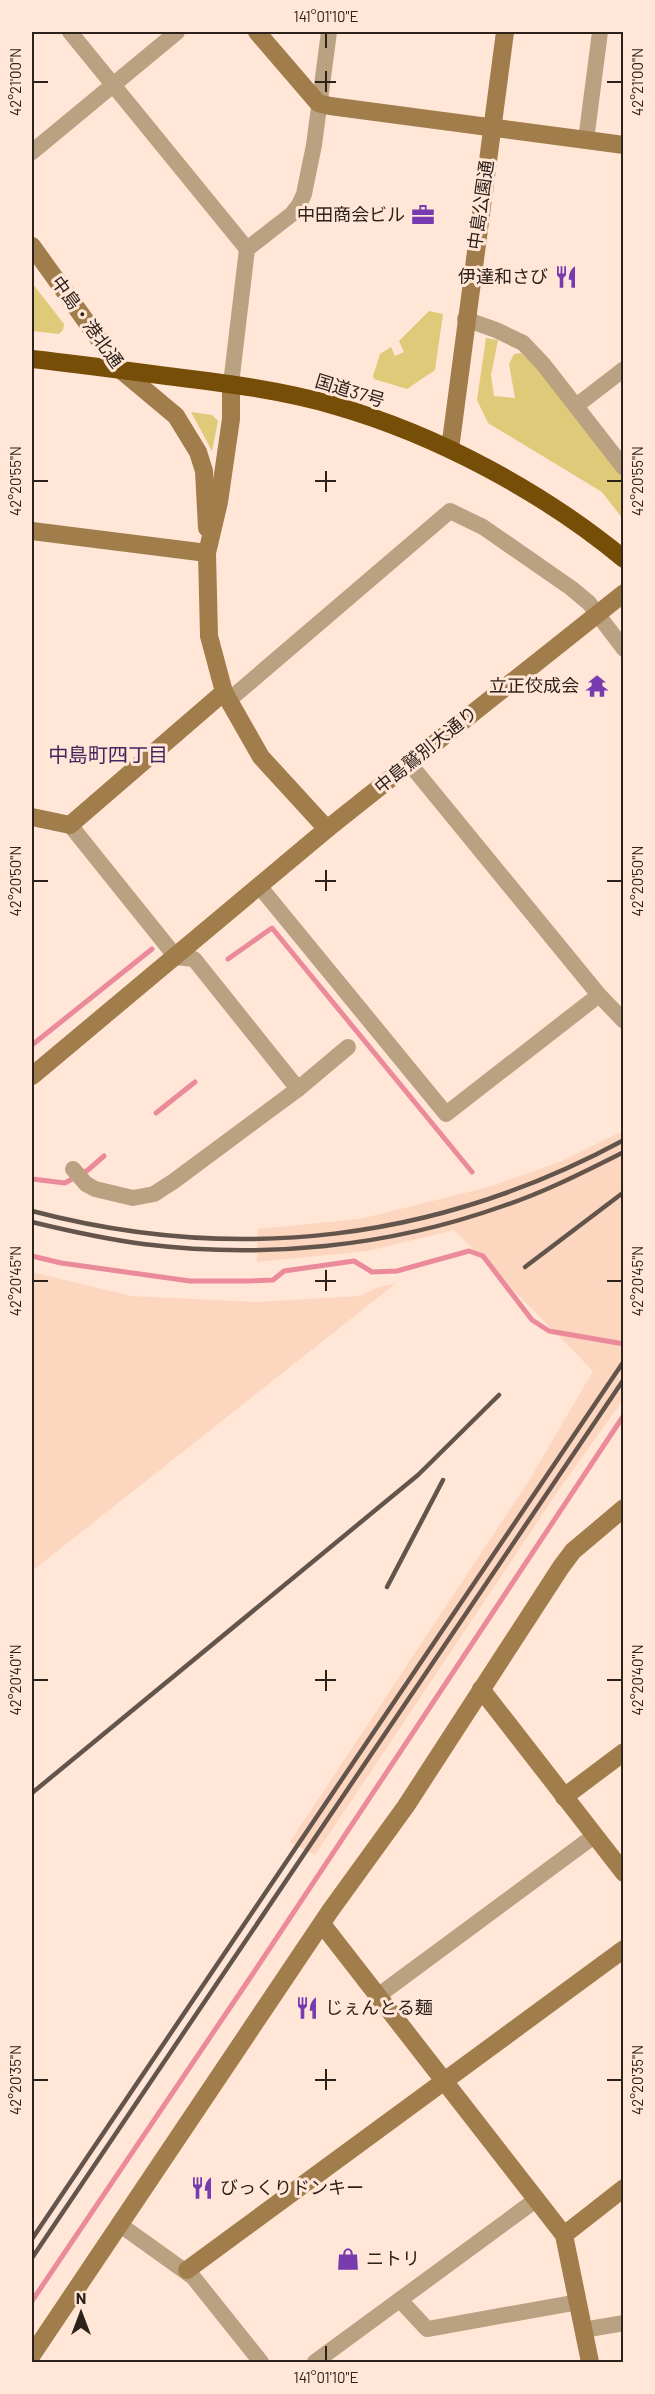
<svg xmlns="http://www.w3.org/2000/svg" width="655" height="2394" viewBox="0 0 655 2394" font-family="Barlow,'Noto Sans JP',sans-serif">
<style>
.built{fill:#fcd6bf}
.green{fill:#deca78}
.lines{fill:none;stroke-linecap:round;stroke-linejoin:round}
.stream{stroke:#ea8a9a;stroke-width:5}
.street{stroke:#baa181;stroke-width:16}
.secondary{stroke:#a17d4b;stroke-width:18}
.highway{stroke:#764e07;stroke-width:18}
.rail{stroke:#64554c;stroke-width:4.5}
.ticks{fill:none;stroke:#2d211b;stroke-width:2}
.labels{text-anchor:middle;stroke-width:6;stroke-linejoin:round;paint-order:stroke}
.street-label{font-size:18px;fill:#2d211b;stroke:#ffe6d7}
.poi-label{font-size:18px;fill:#2d211b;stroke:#ffe6d7;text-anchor:end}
.neighbourhood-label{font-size:20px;fill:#43265f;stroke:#ffe6d7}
.neatline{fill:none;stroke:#2d211b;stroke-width:2}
.ticks-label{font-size:15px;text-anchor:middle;fill:#2d211b}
</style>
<rect width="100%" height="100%" fill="#ffe6d7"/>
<g class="built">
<polygon points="623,1131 623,1400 558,1491 315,1855 290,1842 530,1479 593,1371 454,1230 368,1251 257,1262 258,1229 360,1219 489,1187 562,1161"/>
<polygon points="32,1272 131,1296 256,1302 360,1296 378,1287 395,1284 32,1571"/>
</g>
<g class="green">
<polygon points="32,283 64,324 63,330 59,334 32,331"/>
<polygon points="429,311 443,314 435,370 407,389 374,379 373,376 380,354 391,347 395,356 404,352 399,341"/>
<polygon points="486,338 498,340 491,375 494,396 515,398 509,364 514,354 521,353 534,365 623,479 623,519 602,492 488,423 477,400"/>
<polygon points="191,412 212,415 218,421 212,451"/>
</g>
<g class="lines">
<g class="stream">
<polyline points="228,959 272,928 472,1172"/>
<polyline points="32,1045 152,949"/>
<polyline points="156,1113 195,1082"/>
<polyline points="32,1179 65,1183 88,1170 104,1156"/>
<polyline points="32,1256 61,1263 190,1281 248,1281 273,1280 284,1271 354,1261 372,1272 397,1271 469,1251 483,1256 532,1320 549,1331 624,1344"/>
<polyline points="32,2301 250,1978 624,1415"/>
</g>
<g class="street">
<polyline points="70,32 247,249"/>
<polyline points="586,140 600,32"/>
<polyline points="32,152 177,32"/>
<polyline points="465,319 496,330 523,343 543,364 624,468"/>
<polyline points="231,384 247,249 292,214 299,205 304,194 314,145 329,32"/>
<polyline points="576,406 624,369"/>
<polyline points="229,700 450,511 483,527 571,588 589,603 624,649"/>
<polyline points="409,763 599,995"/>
<polyline points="70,825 176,957 194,959 298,1089 174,1181 154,1194 133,1198 95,1189 86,1184 73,1169"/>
<polyline points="260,887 446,1114 599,995 624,1021"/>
<polyline points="298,1089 348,1047"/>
<polyline points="379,1995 594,1836"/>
<polyline points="119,2224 193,2277 261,2362"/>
<polyline points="400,2300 427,2329 578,2302"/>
<polyline points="583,2330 624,2323"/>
<polyline points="315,2362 537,2199"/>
</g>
<g class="secondary">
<polyline points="257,32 318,103 330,106 624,145"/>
<polyline points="32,246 121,370 176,416 198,452 204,471 207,528"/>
<polyline points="231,384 231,419 219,502 207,553 209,636 224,692 261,757 327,829"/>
<polyline points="450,449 505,32"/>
<polyline points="32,531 207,553"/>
<polyline points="32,817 70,825 224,692"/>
<polyline points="32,1076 327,829 624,593"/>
<polyline points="481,1689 624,1873"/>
<polyline points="564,1797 624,1752"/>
<polyline points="322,1924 564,2235 590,2362"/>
<polyline points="564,2235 624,2188"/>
<polyline points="187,2270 624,1949"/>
<polyline points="32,2355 330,1911 406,1806 561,1567 573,1551 624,1508"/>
</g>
<path class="highway" d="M32,359C77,364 122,370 167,376C223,383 281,390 336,406C437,435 543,492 624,559"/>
<g class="rail">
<path d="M32,1211C237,1265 437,1241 624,1140"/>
<path d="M32,1222C69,1231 106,1239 143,1244C264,1259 388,1247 503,1206C545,1192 584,1172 624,1152"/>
<polyline points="525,1267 624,1192"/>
<polyline points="387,1587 443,1480"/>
<polyline points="32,1793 418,1475 499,1395"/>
<polyline points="32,2239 624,1361"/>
<polyline points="32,2258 624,1379"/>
</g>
</g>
<path class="ticks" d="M326,33V48M326,71V92M33,82H48M315,82H336M607,82H622M326,471V492M33,481H48M315,481H336M607,481H622M326,870V891M33,881H48M315,881H336M607,881H622M326,1270V1291M33,1281H48M315,1281H336M607,1281H622M326,1670V1691M33,1680H48M315,1680H336M607,1680H622M326,2069V2090M33,2080H48M315,2080H336M607,2080H622M326,2346V2361"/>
<defs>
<g id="office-bare" transform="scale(1.8)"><path d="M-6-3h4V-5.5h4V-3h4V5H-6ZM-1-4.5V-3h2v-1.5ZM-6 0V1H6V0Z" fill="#783aaf" stroke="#ffe6d7" stroke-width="2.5" paint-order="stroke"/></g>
<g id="restaurant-bare" transform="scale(1.8)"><path d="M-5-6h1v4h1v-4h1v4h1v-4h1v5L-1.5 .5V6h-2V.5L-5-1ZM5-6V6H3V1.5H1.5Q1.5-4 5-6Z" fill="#783aaf" stroke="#ffe6d7" stroke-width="2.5" paint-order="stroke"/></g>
<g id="temple-bare" transform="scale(1.8)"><path d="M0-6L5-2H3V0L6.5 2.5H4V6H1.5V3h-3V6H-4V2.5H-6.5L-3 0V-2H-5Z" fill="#783aaf" stroke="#ffe6d7" stroke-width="2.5" paint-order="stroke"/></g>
<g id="shop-bare" transform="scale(1.8)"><path d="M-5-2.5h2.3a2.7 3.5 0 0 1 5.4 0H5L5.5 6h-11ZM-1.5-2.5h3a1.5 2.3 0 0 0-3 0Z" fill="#783aaf" stroke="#ffe6d7" stroke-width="2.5" paint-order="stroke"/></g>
</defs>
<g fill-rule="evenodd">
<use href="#office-bare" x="423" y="215"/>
<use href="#restaurant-bare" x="566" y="277"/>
<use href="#temple-bare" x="597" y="686"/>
<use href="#restaurant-bare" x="307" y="2008"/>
<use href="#restaurant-bare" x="202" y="2188"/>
<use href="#shop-bare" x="348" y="2259"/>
</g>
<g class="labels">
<g class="street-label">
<text transform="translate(481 205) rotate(-82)" y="6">中島公園通</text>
<text transform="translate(87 322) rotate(54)" y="6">中島・港北通</text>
<text transform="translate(350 391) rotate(17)" y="6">国道37号</text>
<text transform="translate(426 750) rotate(-39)" y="6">中島鷲別大通り</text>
</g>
<g class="poi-label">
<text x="405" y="221">中田商会ビル</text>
<text x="548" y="283">伊達和さび</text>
<text x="579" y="692">立正佼成会</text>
<text x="325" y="2014" text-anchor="start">じぇんとる麺</text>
<text x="220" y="2194" text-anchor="start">びっくりドンキー</text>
<text x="366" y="2265" text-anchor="start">ニトリ</text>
</g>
<g class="neighbourhood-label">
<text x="108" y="762">中島町四丁目</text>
</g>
</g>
<rect width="655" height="2394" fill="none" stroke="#ffe6d7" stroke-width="66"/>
<g transform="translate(81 2313)" stroke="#ffe6d7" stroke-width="4.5" paint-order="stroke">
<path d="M0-4.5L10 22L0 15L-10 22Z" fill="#2d211b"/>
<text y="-9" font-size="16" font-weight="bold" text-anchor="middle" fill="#2d211b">N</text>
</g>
<rect x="33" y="33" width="589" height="2328" class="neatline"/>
<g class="ticks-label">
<text x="326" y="22">141°01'10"E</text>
<text transform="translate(16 82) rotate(-90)" y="5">42°21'00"N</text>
<text transform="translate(638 82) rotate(-90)" y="5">42°21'00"N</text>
<text transform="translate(16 481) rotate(-90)" y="5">42°20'55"N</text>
<text transform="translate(638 481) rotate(-90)" y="5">42°20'55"N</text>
<text transform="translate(16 881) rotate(-90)" y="5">42°20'50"N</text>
<text transform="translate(638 881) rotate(-90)" y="5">42°20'50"N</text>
<text transform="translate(16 1281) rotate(-90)" y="5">42°20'45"N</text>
<text transform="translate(638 1281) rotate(-90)" y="5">42°20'45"N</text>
<text transform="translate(16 1680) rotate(-90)" y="5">42°20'40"N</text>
<text transform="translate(638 1680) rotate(-90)" y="5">42°20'40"N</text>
<text transform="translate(16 2080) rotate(-90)" y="5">42°20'35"N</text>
<text transform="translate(638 2080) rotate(-90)" y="5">42°20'35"N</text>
<text x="326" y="2383">141°01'10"E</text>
</g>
</svg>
